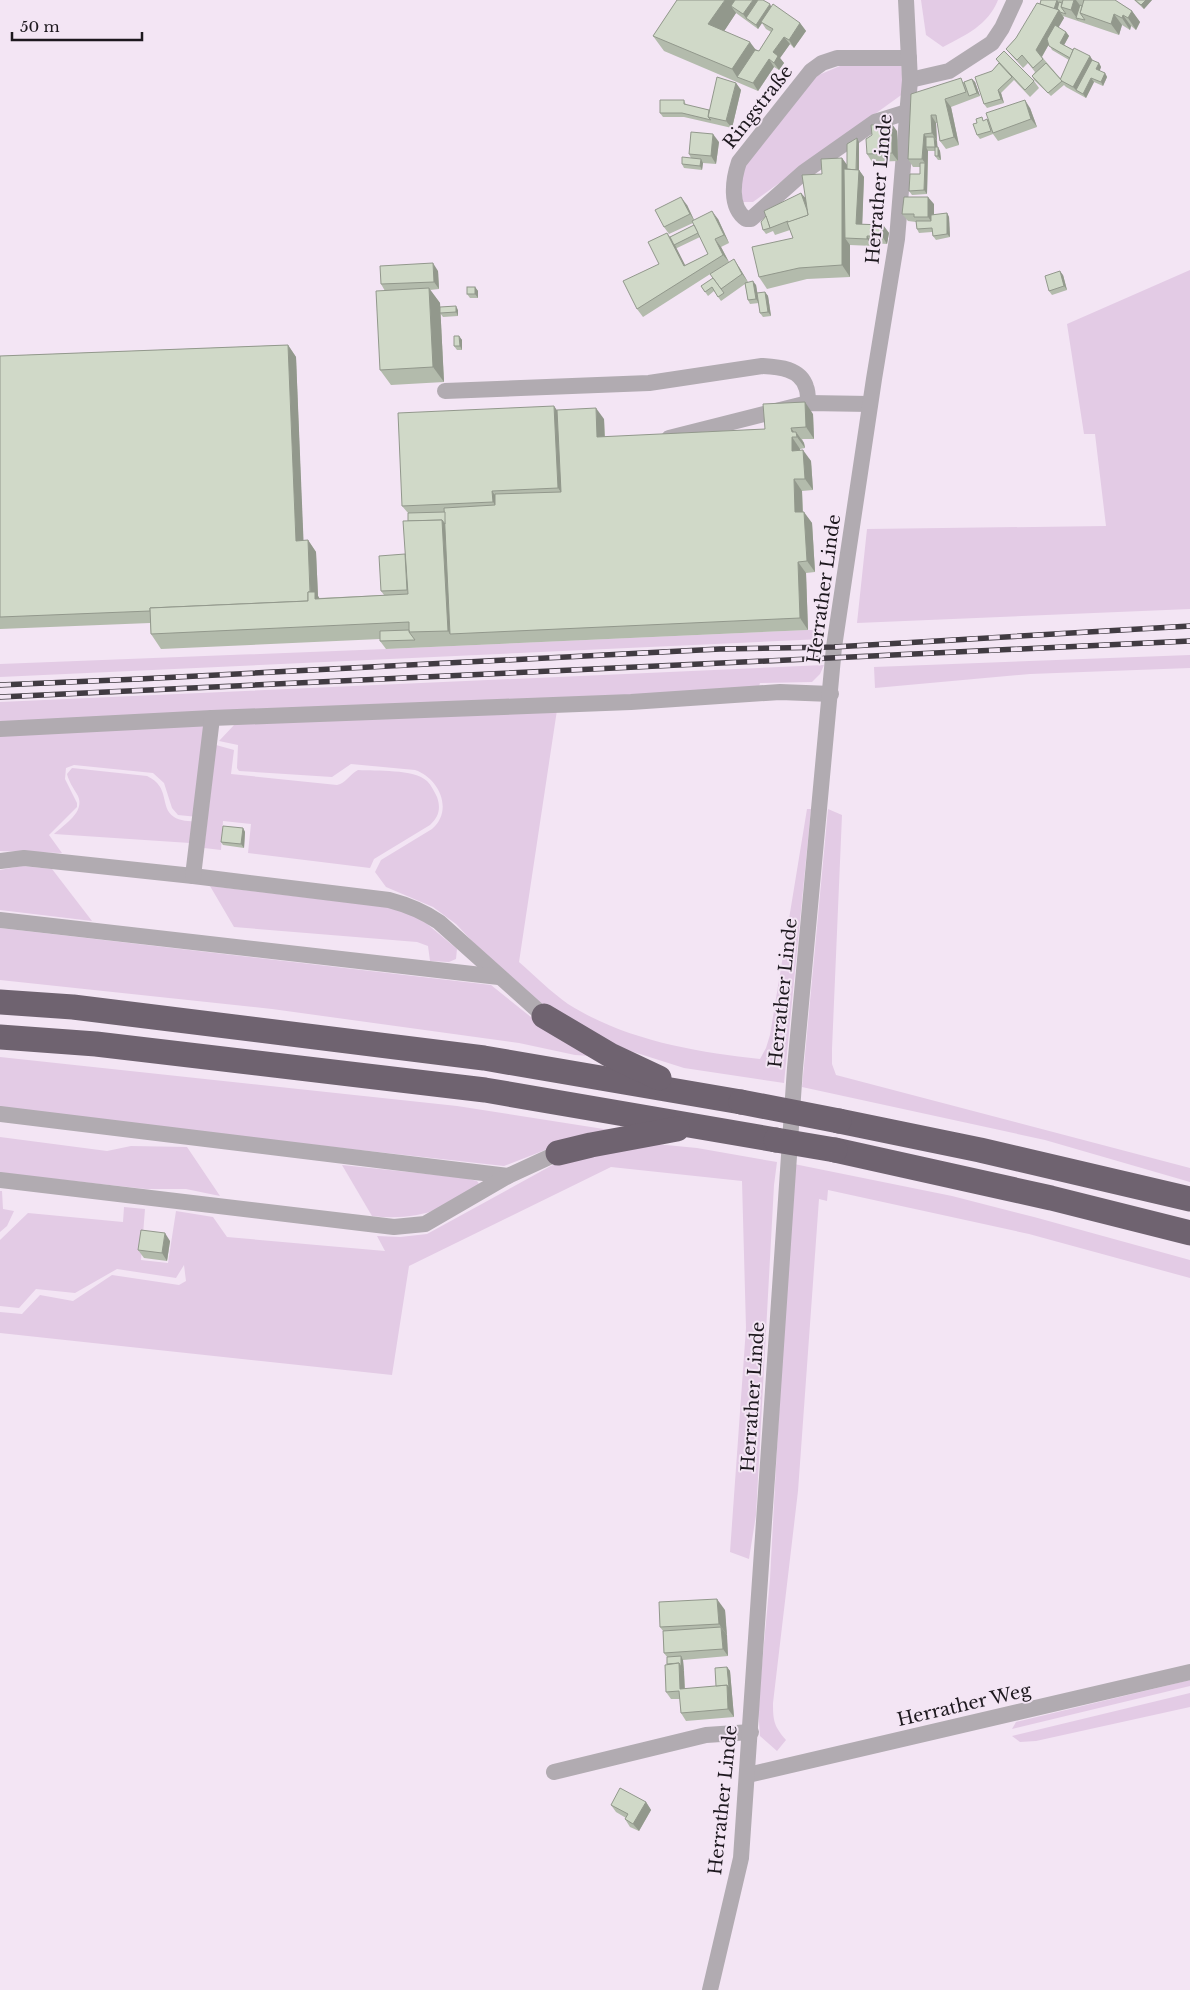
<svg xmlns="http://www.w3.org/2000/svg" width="1190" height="1990" viewBox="0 0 1190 1990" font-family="'Libre Baskerville',serif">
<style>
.green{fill:#e3cbe5}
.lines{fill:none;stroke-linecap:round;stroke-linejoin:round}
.minor{stroke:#b1abb1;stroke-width:16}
.highway{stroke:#6f6370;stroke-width:25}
.rail-casing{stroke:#413b42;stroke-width:5.5}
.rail{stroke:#f3e5f4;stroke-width:4;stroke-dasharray:11;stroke-linecap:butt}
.highway-bridge{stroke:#6f6370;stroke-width:25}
.wall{fill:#b3bbac;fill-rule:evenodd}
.shaded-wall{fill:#92988c}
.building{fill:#d0d9c8;stroke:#92988c}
.labels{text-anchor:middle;stroke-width:4;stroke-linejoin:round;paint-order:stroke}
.street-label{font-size:18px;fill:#1d181e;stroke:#f3e5f4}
</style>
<rect width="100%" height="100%" fill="#f3e5f4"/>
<g class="green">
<path d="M921,0H998C988,25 966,35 943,47L926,35Z"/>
<polygon points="901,65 904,93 753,202 742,202 742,166 814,77 840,66"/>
<polygon points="1190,270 1190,609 857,623 867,529 1106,526 1095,434 1084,434 1067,324"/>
<polygon points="808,630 821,630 822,639 0,677 0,664 386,649"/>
<polygon points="1190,655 1190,668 1030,674 875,688 874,667"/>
<polygon points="824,665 820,674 812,682 760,683 758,690 208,715 198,817 178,815 172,808 164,783 153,773 74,765 66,768 65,779 77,803 77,807 49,835 62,853 0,851 0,702"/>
<path d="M557,710L519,962C535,976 551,992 568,1004C625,1040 695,1052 760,1059L766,1048L770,1035L807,809H811L784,1083L684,1068L621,1048L547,1010L503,974L456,924L433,907L386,887L375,872L381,860L432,829C454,810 439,778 415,770L351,764L332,777L239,771L237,768L238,745L219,741L235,724Z"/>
<path d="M216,745L234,750L231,774L337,785C346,783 350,774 358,770C376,771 414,769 427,781C431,785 434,791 437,797C441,808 439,817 430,825L374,859L370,868L248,853L251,824L223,821L221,850L204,848Z"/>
<path d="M72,768L147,776C171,787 159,807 174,817C179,821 190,821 197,822L190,843L54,834C65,824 85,812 78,796C74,789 69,782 67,774Z"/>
<polygon points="828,809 842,815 832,1049 832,1064 836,1075 1190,1168 1190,1182 1045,1140 802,1087"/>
<polygon points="22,866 52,869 92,921 0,910 0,870"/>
<polygon points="210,886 395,908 420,918 457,949 456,959 449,962 430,961 428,946 417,942 234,927"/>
<polygon points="0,928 491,985 552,1034 591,1056 575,1055 519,1043 272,1009 0,980"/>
<polygon points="0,1057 457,1106 610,1130 545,1150 504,1166 0,1110"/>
<polygon points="0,1137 107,1151 131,1146 187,1147 220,1196 186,1189 146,1189 0,1173"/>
<polygon points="645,1143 697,1148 777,1162 774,1185 756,1515 749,1559 730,1552 746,1328 742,1181 611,1167 409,1266 392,1375 0,1333 0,1312 22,1314 40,1295 73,1301 112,1275 179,1285 186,1281 184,1265 176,1278 117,1269 75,1293 36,1289 19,1308 0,1306 0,1240 28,1213 123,1222 124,1207 145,1209 141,1260 168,1263 176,1211 213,1217 227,1237 385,1251 377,1236 400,1237 427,1234 558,1162"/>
<path d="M794,1164L952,1196L1034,1217L1190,1260V1278L1029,1234L828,1190L827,1201L819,1199L798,1491L773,1703C773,1721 774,1726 786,1740L777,1751L760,1736L758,1708L770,1579L791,1186Z"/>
<path d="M342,1165L465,1178L477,1181L479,1184C447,1211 414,1221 372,1216Z"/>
<polygon points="0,1191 2,1191 3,1209 14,1211 7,1226 0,1232"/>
<polygon points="1190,1680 1190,1686 1012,1729 1016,1722"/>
<polygon points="1190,1693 1190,1707 1036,1741 1020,1742 1012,1736"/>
</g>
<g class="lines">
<g class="minor">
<polyline points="910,80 949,71 992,43 1002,28 1015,0"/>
<path d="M907,112L875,122L804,172L751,219H746C729,207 733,180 739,162L811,71L822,63L837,58H909"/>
<path d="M445,391L649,383L762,366C778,367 800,368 806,387C808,391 808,398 808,403"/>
<polyline points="669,438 808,403 870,404"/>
<polyline points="0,729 212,718"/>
<path d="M0,861L24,858L193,876L389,900C408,905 423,911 439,922L544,1016"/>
<polyline points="193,876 212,718 631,702 780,692 831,694"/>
<polyline points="0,920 499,977"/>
<polyline points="0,1114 508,1176"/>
<polyline points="0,1180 394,1227 425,1224 508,1176 558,1153"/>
<polyline points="554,1772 706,1735 751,1732"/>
<polyline points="748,1775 1190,1672"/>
<polyline points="710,1990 741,1858 795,1068 834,647 874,379 897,239 910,80 906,0"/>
</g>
<g class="highway">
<polyline points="0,1002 73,1007 484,1058 741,1102"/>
<polyline points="544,1016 610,1055 659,1078"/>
<polyline points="0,1037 96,1044 485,1090 776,1140"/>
<polyline points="839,1121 980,1150 1190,1199"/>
<polyline points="835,1150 1051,1198 1190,1233"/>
<polyline points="558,1153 591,1145 677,1129"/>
</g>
<g class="rail-casing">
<g id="rail">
<polyline points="0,685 139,679 720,649 834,647 1190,626"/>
<polyline points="0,697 1190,641"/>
</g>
</g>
<use href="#rail" class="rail"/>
<g class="highway-bridge">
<polyline points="741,1102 839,1121"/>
<polyline points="776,1140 835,1150"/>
</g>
</g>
<g class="wall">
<path d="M677,0L771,7L800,23L806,31L794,48L790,44L780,58L784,63L779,70L774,67L758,91L664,51L653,36ZM736,13L758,29L762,23L766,29L771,32L759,51L724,31Z"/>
<path d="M1041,0H1115L1132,11L1140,22L1136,30L1131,26L1130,30L1122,25L1119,35L1063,16L1064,18L1058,27L1066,32L1069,36L1064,45L1073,50L1090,56L1092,60L1099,63L1101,67L1099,71L1105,73L1107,77L1103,86L1094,82L1086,98L1066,87L1064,85L1051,96L1034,80L1032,76L1035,72L1028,63L1023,68L1012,56L1006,49L1016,38L1040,4ZM1049,44L1052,50L1069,60L1061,79L1042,57Z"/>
<polygon points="1134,0 1152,0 1144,9"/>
<polygon points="996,59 1034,81 1039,88 1030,97 1014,80 1001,93 1004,103 987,108 984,104 992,71 999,63"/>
<polygon points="972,79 975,82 980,96 951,107 959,145 946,149 940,141 938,123 936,123 937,147 940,151 941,160 938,160 935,156 935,151 928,151 927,194 912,195 909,191 920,174 920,167 913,167 908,159 911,94 964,82"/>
<polygon points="736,83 741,90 732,128 684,117 663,117 660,113 684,100 686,105 709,110"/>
<polygon points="1030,108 1037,127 998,141 993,134 980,139 977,135 985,120"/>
<polygon points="897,131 898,161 872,162 867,154 872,135"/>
<polygon points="857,138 859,142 859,170 864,177 862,224 883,225 889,233 887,244 873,243 873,246 850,245 850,277 807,279 767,289 759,277 793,238 790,230 775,235 773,231 766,234 763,230 801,193 806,199 822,174 842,158 847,165"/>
<polygon points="719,142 716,164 703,163 702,170 684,168 682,164 691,158 689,154"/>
<polygon points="934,204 934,215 947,213 949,217 950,237 936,240 933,236 932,232 919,233 917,229 916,222 908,221 902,214"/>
<path d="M687,205L694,220L718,219L729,243L721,247L729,262L643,317L637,309L659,264L670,237L694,225L693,223L669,234L664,227ZM700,237L708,254L685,265L676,248H677Z"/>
<polygon points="739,267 748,282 756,285 759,303 750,304 748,300 745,284 721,301 714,291 708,296 701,286"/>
<polygon points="438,271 439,289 430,290 440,303 444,382 391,385 380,370 385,291 381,284"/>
<polygon points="1063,275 1067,290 1052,295 1049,291"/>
<polygon points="475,287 478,291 478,298 470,298 467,294"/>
<polygon points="765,292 768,296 771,316 763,317 760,313"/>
<polygon points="458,310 458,316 443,317 440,313"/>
<polygon points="459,336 462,340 462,350 457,350 454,346"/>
<polygon points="288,345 296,357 303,541 308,540 316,552 318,596 319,598 384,595 381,591 405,554 408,521 408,513 402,506 557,410 604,419 605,437 765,429 813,414 814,439 802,439 804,443 805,448 800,449 800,450 811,461 813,490 802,491 803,512 812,523 815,572 806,573 808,630 386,649 380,641 380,639 161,649 151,634 150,623 0,629 0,356"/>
<polygon points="243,828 245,832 244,848 223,845 221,842"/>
<polygon points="170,1241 167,1261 144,1258 138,1250"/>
<polygon points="725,1610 728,1656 683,1660 685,1689 716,1686 727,1667 730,1671 734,1717 686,1721 681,1713 680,1699 671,1699 666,1692 667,1657 664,1653 663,1631 660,1627"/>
<polygon points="646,1802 651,1810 639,1831 630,1827 625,1819 626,1818 616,1812 611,1805"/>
</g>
<g class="shaded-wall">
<polygon points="725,0 745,0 731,6 736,13 719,39 708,24"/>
<polygon points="753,0 761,0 746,18 749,22 743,14"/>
<polygon points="1057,0 1060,4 1056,15 1053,11"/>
<polygon points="1074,0 1076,0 1082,8 1076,18 1079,21 1071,10"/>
<polygon points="1146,0 1152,0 1144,9 1141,5"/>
<polygon points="770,4 772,8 761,22 762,23 758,29 756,25"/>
<polygon points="1059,10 1064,18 1041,58 1036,50"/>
<polygon points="1132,11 1140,22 1136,30 1128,18"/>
<polygon points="1114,14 1122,25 1119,35 1111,24"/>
<polygon points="1123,15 1131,26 1130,30 1122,18"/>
<polygon points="800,23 806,31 794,48 789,40"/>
<polygon points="1066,32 1069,36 1063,47 1060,43"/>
<polygon points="784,37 790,44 780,58 784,63 779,70 774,63 773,52"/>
<polygon points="750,42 761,57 737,77 732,69"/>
<polygon points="1090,56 1095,64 1076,90 1073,87"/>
<polygon points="769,59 774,67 758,91 753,83"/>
<polygon points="1099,63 1101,67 1099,73 1096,69"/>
<polygon points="1105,73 1107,77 1103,86 1101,82"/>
<polygon points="1091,78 1094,82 1086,98 1083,94"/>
<polygon points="972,79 975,82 980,96 977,93"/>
<polygon points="736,83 741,90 732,128 726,121"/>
<polygon points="998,90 1001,93 1004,103 1001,99"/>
<polygon points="945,99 951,107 959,145 954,137"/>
<polygon points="1025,100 1030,108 1037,127 1031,119"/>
<polygon points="931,115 936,123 937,141 932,133"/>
<polygon points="892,124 897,131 898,161 892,153"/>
<polygon points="713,134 719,142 716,164 711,156"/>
<polygon points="924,134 929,141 926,147 928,151 927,194 924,190 925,163 922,159"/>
<polygon points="934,137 937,141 938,151 935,147"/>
<polygon points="857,138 859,142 859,170 864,177 862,231 856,224"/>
<polygon points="938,147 940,151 941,160 938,156"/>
<polygon points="842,158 850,169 845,238 850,245 850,277 842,265"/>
<polygon points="701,159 703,163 702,170 700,166"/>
<polygon points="801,193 807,200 811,219"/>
<polygon points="681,197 687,205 695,222 690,214"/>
<polygon points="928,197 934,204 934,225 928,217"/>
<polygon points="712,211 718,219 729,243 724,235"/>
<polygon points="947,213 949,217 950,237 947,234"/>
<polygon points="883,225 889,233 887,244 882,236"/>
<polygon points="667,233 673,241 689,273 684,266"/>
<polygon points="867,236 873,243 873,246 867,239"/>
<polygon points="715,239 721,247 729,262 723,255"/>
<polygon points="734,259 739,267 748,282 742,274"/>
<polygon points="433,263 438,271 439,289 434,282"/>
<polygon points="1060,271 1063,275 1067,290 1064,286"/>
<polygon points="753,281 756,285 759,303 756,299"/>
<polygon points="475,287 478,291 478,298 475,294"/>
<polygon points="429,288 440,303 444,382 433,367"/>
<polygon points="765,292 768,296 771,316 768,312"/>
<polygon points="456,306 458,310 458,316 456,312"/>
<polygon points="459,336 462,340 462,350 460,346"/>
<polygon points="288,345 296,357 304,552 296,541"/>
<polygon points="805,402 813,414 814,439 806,427"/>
<polygon points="554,406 565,421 569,503 558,488"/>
<polygon points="596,408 604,419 605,449 597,437"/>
<polygon points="791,428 797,436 796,432 804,443 805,448 797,437 792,432"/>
<polygon points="792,437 800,449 800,462 792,451"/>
<polygon points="803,450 811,461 813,490 805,479"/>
<polygon points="794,479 802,491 803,524 795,512"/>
<polygon points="492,491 503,506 503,517 493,502"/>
<polygon points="804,512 812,523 815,572 807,561"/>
<polygon points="442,520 448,527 450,634 448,631"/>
<polygon points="308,540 316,552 318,596 325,607 311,605"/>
<polygon points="798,562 806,573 808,630 800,618"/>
<polygon points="243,828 245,832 244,848 241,844"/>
<polygon points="165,1233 170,1241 167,1261 162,1253"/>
<polygon points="717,1599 725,1610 727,1635 719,1624"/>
<polygon points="721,1627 727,1635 728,1656 723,1649"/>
<polygon points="681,1656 683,1660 684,1671 681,1667"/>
<polygon points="679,1663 684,1671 685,1697 680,1689"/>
<polygon points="727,1667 730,1671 734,1717 728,1709 727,1685"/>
<polygon points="646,1802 651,1810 639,1831 633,1824"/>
</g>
<g class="building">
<polygon points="677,0 725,0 708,24 750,42 732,69 653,36"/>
<polygon points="735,0 753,0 743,14 731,6"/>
<polygon points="758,0 763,0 770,4 756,25 746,18"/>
<polygon points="1041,0 1057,0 1054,9 1040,4"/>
<polygon points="1063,0 1074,0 1071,10 1061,7"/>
<polygon points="1083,0 1115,0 1132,11 1128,18 1123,15 1122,18 1114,14 1111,24 1080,13 1084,0"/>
<polygon points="1135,0 1146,0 1141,5"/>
<polygon points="1059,2 1062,3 1061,7 1066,14 1060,12 1059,10 1057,10"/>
<polygon points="1037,3 1059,10 1036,50 1043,59 1033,68 1022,55 1017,60 1006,49 1016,38"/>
<polygon points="773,4 800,23 789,40 784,37 773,52 778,56 774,63 769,59 753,83 737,77 755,50 759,51 773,29 761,22"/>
<polygon points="1080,5 1082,6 1080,13 1085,20 1076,18"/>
<polygon points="1055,25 1066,32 1060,43 1073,50 1070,58 1049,46 1047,39"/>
<polygon points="1074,48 1090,56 1073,87 1060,80"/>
<polygon points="1004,51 1034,81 1025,90 996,59"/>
<polygon points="1092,60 1099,63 1096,69 1105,73 1101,82 1091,78 1083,94 1076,90"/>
<polygon points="999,63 1012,77 998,90 1001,99 984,104 975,77 992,71"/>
<polygon points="1046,63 1062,81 1048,93 1032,76"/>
<polygon points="717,77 736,83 726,121 708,117"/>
<polygon points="961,78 966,92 945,99 954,137 940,141 936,115 931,115 932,133 924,134 922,159 908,159 911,94"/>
<polygon points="972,79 977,93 969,96 964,82"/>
<polygon points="660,100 684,100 684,104 709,110 708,117 711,120 682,113 660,113"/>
<polygon points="1025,100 1031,119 993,133 986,113"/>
<polygon points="982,117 983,121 987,119 991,131 977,135 973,124 977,123 976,119"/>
<polygon points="892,124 892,153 867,154 866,139 872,135 871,125"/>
<polygon points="691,132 713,134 711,156 689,154"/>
<polygon points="926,137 934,137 935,147 938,147 938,156 935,156 935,147 926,147"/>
<polygon points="857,138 856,170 847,169 847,144"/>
<polygon points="682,157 701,159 700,166 682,164"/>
<polygon points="842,158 842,265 799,268 759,277 752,247 793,238 787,222 808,215 802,175 822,174 821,159"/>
<polygon points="920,163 925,163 924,190 909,191 910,174 920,174"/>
<polygon points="844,169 859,170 856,224 883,225 882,236 867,236 867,239 845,238"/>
<polygon points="801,193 807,210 808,215 788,222 788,221 770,228 764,211"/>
<polygon points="681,197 690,214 664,227 655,210"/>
<polygon points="904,197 928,197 928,217 914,217 914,214 902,214"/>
<polygon points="712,211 724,235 715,239 723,255 637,309 623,281 659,264 648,242 667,233 684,266 708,254 692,221"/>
<polygon points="947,213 947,234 933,236 932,228 917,229 916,221 931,221 931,215"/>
<polygon points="766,216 770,228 763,230 761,222"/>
<polygon points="694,225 698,233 674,245 670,237"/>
<polygon points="734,259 742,274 721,289 710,274"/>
<polygon points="433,263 434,282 381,284 380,266"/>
<polygon points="1060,271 1064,286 1049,291 1045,276"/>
<polygon points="713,278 724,293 718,297 712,287 705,292 701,286"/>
<polygon points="753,281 756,299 748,300 745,283"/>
<rect x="467" y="287" width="8" height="7"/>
<polygon points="429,288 433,367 380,370 376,291"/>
<polygon points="765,292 768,312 760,313 757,293"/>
<polygon points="456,306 456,312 440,313 440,307"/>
<polygon points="454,336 459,336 460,346 454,346"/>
<polygon points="288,345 296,541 308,540 310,592 308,592 308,601 150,608 150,611 0,617 0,356"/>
<polygon points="805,402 806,427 791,428 792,432 796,432 797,437 792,437 792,451 803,450 805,479 794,479 795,512 804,512 807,561 798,562 800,618 450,634 444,508 495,505 495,494 561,492 557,410 596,408 597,437 765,429 763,404"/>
<polygon points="554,406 558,488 492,491 493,502 402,506 398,413"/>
<polygon points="445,512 445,524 442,520 408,521 408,513"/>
<polygon points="442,520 448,631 409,632 409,622 151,634 150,608 308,601 308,592 315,592 315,599 408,594 403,521"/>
<polygon points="405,554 407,590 381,591 379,556"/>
<polygon points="409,630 409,632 415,640 380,641 380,631"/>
<polygon points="223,826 243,828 241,844 221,842"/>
<polygon points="141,1230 165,1233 162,1253 138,1250"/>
<polygon points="717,1599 719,1624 660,1627 659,1602"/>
<polygon points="721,1627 723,1649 664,1653 663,1631"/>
<polygon points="681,1656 681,1667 679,1663 667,1664 667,1657"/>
<polygon points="679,1663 680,1689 727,1685 728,1709 681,1713 679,1691 666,1692 665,1665"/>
<polygon points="727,1667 729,1688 727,1685 716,1686 715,1668"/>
<polygon points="620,1788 646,1802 633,1824 625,1819 628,1814 611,1805"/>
</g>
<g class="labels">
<g class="street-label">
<text transform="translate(758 107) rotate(-52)" y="6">Ringstraße</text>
<text transform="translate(879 189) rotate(-85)" y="6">Herrather Linde</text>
<text transform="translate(824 589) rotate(-82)" y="6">Herrather Linde</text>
<text transform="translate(783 993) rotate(-84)" y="6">Herrather Linde</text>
<text transform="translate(753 1397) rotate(-86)" y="6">Herrather Linde</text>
<text transform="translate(964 1705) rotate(-13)" y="6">Herrather Weg</text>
<text transform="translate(723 1800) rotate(-84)" y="6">Herrather Linde</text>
</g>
</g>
<path d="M12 32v8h130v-8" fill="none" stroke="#1d181e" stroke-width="2.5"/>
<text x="20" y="32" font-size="15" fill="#1d181e" stroke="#f3e5f4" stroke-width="4" paint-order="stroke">50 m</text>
</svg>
